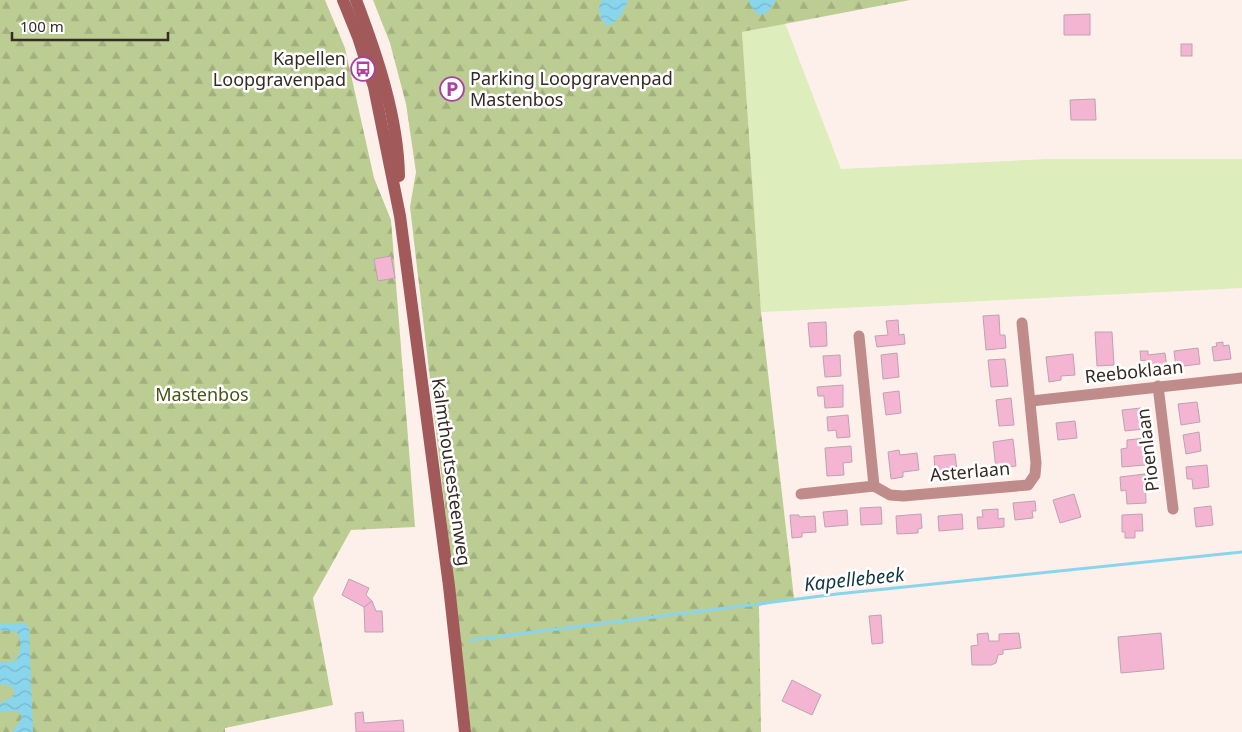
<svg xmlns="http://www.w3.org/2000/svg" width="1242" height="732" viewBox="0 0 1242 732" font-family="'Noto Sans',sans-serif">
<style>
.grass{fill:#ddedbb}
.forest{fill:url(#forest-firs)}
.water{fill:url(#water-waves)}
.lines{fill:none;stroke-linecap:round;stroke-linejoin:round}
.stream{stroke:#89d5ec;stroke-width:3}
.building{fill:#f4b5d3;stroke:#bfa2af}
.minor{stroke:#c08c8b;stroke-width:11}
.secondary{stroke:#a2595a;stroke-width:12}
.labels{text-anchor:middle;stroke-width:5;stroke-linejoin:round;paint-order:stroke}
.poi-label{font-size:18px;fill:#362a25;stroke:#fff;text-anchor:end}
.street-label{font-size:18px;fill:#362a25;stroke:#fff}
.park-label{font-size:18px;fill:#465515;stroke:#fff}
.water-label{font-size:19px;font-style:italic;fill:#123640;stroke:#fff}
</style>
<defs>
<pattern id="forest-firs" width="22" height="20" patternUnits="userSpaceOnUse" patternTransform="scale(1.25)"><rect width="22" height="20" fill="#bbcd92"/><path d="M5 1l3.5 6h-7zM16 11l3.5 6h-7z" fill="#a1b07e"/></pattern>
<pattern id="water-waves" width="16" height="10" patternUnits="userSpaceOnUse" patternTransform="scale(1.25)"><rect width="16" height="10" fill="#89d5ec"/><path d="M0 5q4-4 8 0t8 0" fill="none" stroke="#77b7ca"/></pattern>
</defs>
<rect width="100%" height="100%" fill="#fdf0eb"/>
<polygon class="grass" points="785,23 841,169 1049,159 1242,159 1242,288 761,312 742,32"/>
<g class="forest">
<polygon points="0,0 325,0 345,48 374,178 391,220 415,527 351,530 313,598 333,705 225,728 225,732 0,732"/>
<polygon points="373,0 910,0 742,32 761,312 794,598 759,606 761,732 471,732 410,207 416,172 406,104 390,43"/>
</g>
<g class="water">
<path d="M603,0H628C624,11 619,22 607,26L600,17L599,4Z"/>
<polygon points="748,0 776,0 767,13 758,15 753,9"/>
<path d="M0,623H25L29,628L33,732H12L22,718L21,715L17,711L0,712V703L11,698L15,692L11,686L0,684V662H9L16,660C21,653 22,640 17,632L0,630Z"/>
</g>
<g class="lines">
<polyline class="stream" points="471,640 837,594 1242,552"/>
</g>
<g class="building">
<polygon points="1090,14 1090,35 1064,35 1064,15"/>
<rect x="1181" y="44" width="11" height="12"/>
<polygon points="1095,99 1096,120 1071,120 1070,100"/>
<polygon points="391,256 395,278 378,281 374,259"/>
<polygon points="999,315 1000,335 1005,335 1006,348 986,350 983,316"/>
<polygon points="898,320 899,335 904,334 905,344 877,347 875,336 888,335 886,321"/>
<polygon points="826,322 827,346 810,347 808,323"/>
<polygon points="1095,332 1112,332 1114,365 1097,366"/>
<polygon points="1223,342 1223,346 1229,345 1231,359 1214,361 1212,347 1217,346 1216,343"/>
<polygon points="1198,348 1200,364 1176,367 1174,351"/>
<polygon points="1140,351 1148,351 1148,355 1165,353 1167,368 1148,370 1146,360 1141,361"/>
<polygon points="897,353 899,377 883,379 881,355"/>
<polygon points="1073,354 1075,375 1061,376 1061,380 1049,382 1046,357"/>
<polygon points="840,355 841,376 825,377 823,356"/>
<polygon points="1005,359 1008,386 991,387 988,360"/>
<polygon points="843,385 843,407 825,408 824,396 818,396 817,387"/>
<polygon points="899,391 901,413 886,415 883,393"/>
<polygon points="1011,398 1014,425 999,426 996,400"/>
<polygon points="1197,402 1200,422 1181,425 1178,404"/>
<polygon points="1141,408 1144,429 1125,431 1122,410"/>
<polygon points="848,415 850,437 837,438 836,430 828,431 827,417"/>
<polygon points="1075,421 1077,438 1058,440 1056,423"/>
<polygon points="1199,432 1201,451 1186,454 1183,435"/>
<polygon points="1146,438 1147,455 1144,455 1145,465 1122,467 1121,449 1127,448 1127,440"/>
<polygon points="1013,439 1016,466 996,469 993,442"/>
<polygon points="851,446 852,462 843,463 844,475 827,476 825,448"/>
<polygon points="899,450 900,455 917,453 919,470 903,472 903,477 891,479 888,452"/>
<polygon points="955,454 957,470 944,471 944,474 935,474 934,456"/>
<polygon points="1207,465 1209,487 1193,489 1192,479 1187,479 1186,467"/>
<polygon points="1145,474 1146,503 1127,504 1126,490 1121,491 1120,477"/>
<polygon points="1074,494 1081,517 1060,523 1053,500"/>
<polygon points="1035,501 1036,511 1032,511 1033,518 1015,520 1013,503"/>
<polygon points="1211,506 1213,525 1196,527 1194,508"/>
<polygon points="881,507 882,524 861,525 860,508"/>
<polygon points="998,509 998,519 1004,518 1004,527 978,529 977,517 983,517 982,510"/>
<polygon points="847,510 848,525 825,527 823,512"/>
<polygon points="921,514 922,528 918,529 918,533 897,534 896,516"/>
<polygon points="962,514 963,529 939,531 938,516"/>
<polygon points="1142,514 1143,531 1135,531 1135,538 1125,538 1125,532 1122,532 1122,515"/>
<polygon points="790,515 799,515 799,517 815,516 816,532 802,533 802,537 792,538"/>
<polygon points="349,579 369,588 366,595 372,601 364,607 342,595"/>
<polygon points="372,601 376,611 382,611 383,632 365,632 364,607"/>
<polygon points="881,615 883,643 872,644 869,616"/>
<polygon points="988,633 989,641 999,641 999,634 1019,633 1021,648 1003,650 1003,654 998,655 996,663 991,665 972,665 971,646 978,645 977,634"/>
<polygon points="1161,633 1164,669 1121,673 1118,637"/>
<polygon points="792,680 821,695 812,715 782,701"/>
<polygon points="363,712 364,723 403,720 404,732 356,732 355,713"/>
</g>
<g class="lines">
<g class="minor">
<polyline points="859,336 874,486 890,495 903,496 1028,485 1035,475 1036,463 1022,323"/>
<polyline points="1158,386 1173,509"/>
<polyline points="1031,401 1242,378"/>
<polyline points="801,494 874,486"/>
</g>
<g class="secondary">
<polyline points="343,0 358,37 374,87 400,216 449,586 465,732"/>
<path d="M356,0C377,55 398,117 399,176"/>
</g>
</g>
<defs>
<g id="bus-ring" transform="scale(1.25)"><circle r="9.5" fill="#fff" stroke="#ac41a1" stroke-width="1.5"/><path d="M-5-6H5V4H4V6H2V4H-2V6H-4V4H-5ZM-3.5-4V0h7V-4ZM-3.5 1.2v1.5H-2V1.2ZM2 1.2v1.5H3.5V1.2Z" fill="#ac41a1"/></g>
<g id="parking-ring" transform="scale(1.25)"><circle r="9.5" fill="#fff" stroke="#ac41a1" stroke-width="1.5"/><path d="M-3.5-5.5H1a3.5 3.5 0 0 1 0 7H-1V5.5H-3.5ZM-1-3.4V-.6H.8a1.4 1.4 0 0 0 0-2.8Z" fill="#ac41a1"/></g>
</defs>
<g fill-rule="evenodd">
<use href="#bus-ring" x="363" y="69"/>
<use href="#parking-ring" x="452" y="89"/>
</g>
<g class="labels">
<g class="poi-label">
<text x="346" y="65">Kapellen<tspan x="346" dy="21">Loopgravenpad</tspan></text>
<text x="470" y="85" text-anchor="start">Parking Loopgravenpad<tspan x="470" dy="21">Mastenbos</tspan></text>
</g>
<g class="street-label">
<text transform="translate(1134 372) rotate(-6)" y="6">Reeboklaan</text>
<text transform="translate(1148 450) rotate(-97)" y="6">Pioenlaan</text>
<text transform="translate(451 472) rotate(82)" y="6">Kalmthoutsesteenweg</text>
<text transform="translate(970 472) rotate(-5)" y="6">Asterlaan</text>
</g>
<g class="park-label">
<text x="202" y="401">Mastenbos</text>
</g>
<g class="water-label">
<text transform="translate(854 579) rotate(-6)" y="7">Kapellebeek</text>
</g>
</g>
<path d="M12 32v8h156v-8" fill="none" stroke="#362a25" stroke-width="2.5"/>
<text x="20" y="32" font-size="15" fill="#362a25" stroke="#ffffff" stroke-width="4" paint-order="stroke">100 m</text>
</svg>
